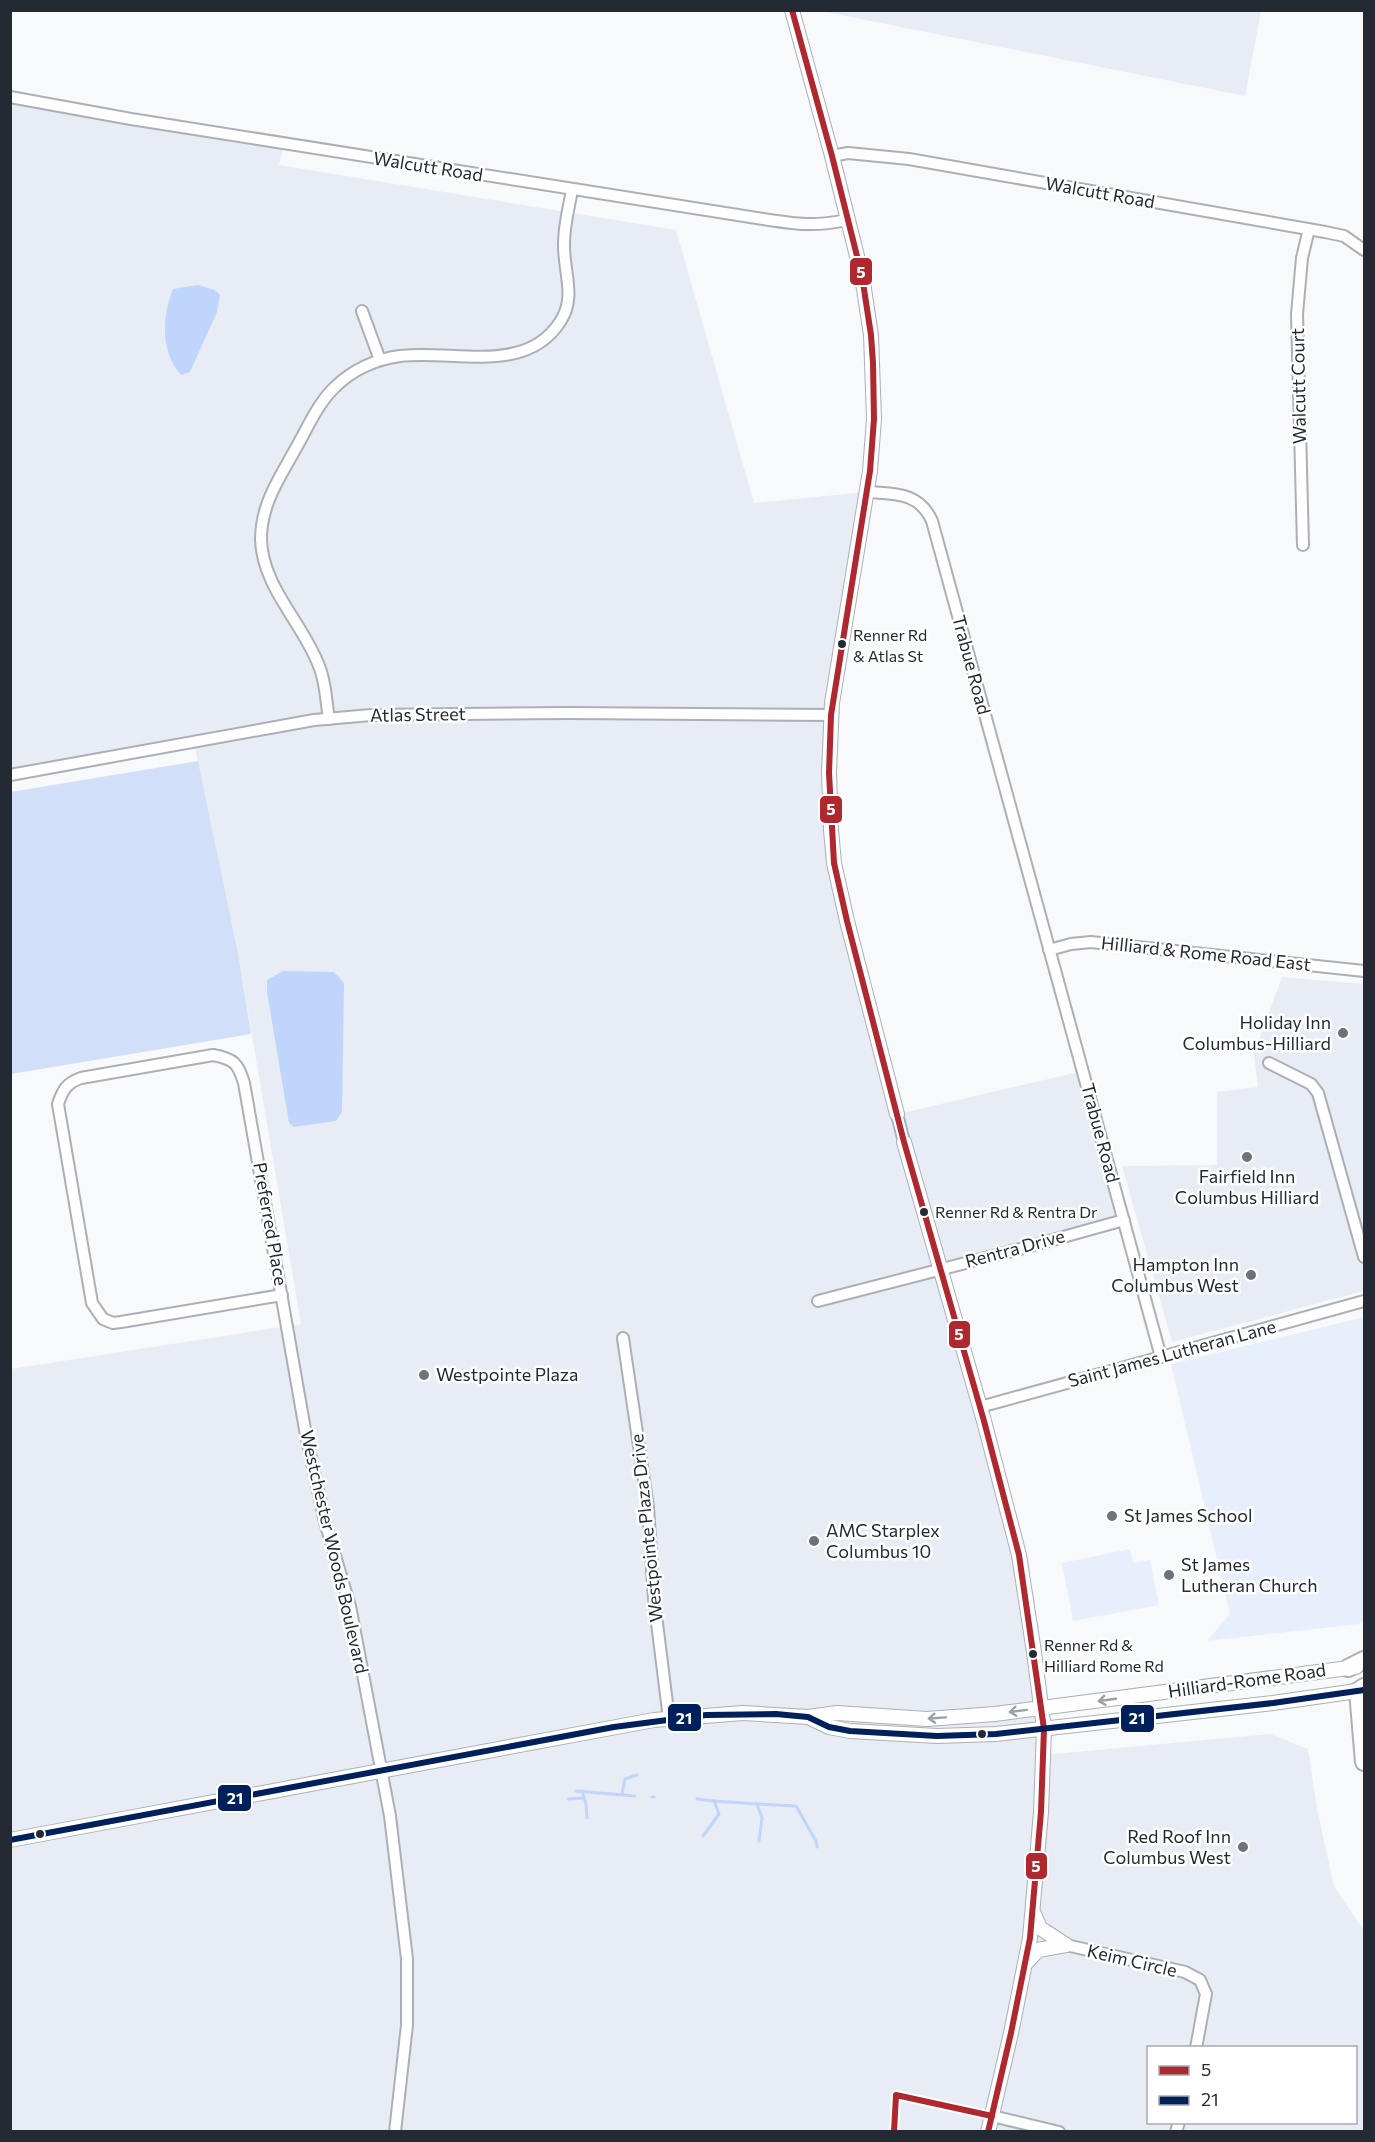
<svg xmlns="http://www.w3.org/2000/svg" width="1375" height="2142" viewBox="0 0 1375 2142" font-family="Commissioner,sans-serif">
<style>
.built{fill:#e8edf5;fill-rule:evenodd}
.green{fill:#e8effc}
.forest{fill:#d1dff8}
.water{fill:#c0d5fc}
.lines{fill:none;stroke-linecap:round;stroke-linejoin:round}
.stream{stroke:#c0d5fc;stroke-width:3}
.minor-casing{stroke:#acafb5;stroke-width:14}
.major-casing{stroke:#acafb5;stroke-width:16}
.highway-casing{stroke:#acafb5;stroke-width:20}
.minor{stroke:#fefefe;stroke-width:10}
.major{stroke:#fefefe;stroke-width:14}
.highway{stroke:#fefefe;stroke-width:16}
.bus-1-casing{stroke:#fff;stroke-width:10}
.bus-2-casing{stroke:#fff;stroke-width:10}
.bus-1{stroke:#af272f;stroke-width:6}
.bus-2{stroke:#00205b;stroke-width:6}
.oneway{stroke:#9c9fa3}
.bus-dot{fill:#242a34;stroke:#fff;stroke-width:2}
.poi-dot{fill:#6e727a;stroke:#fff;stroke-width:2}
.labels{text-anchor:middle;stroke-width:5;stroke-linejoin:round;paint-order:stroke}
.bus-label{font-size:16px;fill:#242a34;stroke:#fff;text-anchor:start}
.street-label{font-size:18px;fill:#242a34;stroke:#fff}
.poi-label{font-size:18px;fill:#242a34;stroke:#fff;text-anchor:start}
.line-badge{stroke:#fff;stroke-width:2}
.badge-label{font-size:16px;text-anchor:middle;font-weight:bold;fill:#fff}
</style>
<rect width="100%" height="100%" fill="#f7f9fb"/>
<g class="built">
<polygon points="821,11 1261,11 1245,96"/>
<path d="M11,97L284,144L279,165L676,230L754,503L867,492L832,703L831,830L898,1114L1083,1071L1124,1220L941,1269L1010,1519L1044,1755L1270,1734L1308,1749L1317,1809L1334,1886L1364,1931V2131H11V1369L301,1324L238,953L194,743L11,775ZM1148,2048H1356V2122H1148Z"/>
<polygon points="1282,977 1364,984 1364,1291 1172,1342 1122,1166 1217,1165 1217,1092 1258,1087 1254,1053"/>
</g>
<g class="green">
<polygon points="1364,1317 1364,1621 1359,1624 1207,1641 1230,1614 1171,1364"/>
<polygon points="1130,1549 1133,1563 1150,1560 1159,1605 1073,1621 1062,1563"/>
</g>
<polygon class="forest" points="198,761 238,953 251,1034 11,1074 11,792"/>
<g class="water">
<path d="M198,285L215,290L220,295L217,312L190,372L181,375C160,352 162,316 173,289Z"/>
<polygon points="283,971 334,972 344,983 342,1112 336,1121 294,1127 289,1123 267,992 267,980"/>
</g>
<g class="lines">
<g class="stream">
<polyline points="576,1791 635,1796"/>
<polyline points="582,1791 586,1804 587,1818"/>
<polyline points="622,1794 625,1779 637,1775"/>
<polyline points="652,1797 654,1797"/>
<polyline points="568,1799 584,1798"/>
<polyline points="697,1799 714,1801 719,1814 703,1836"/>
<polyline points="714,1801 757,1804 762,1818 759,1841"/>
<polyline points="757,1804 796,1806 816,1841 817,1847"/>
</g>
<g class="minor-casing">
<g id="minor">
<path d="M10,97L131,119L763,219C796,224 813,227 847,220"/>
<polyline points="832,156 848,153 909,159 1325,232 1344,236 1364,250"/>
<polyline points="362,311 380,360"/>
<path d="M867,492C895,494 919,492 932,521L1161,1357"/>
<polyline points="1303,545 1297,314 1302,258 1309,229"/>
<path d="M329,719C326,702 326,682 319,666C303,623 262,587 261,539C261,504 280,477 296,448C308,427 318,403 335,387C352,370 376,359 400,356C452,349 525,376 560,322C577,297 563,271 564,243C564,225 569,207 572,190"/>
<polyline points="10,775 314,720 371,715 568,713 831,715"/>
<polyline points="1049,950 1071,944 1091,942 1364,971"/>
<polyline points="1269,1063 1311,1084 1318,1093 1364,1257"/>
<polyline points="897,1114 904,1142"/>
<path d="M282,1295L121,1322L113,1323L103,1319L92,1303L58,1104C63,1089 67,1083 81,1078L213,1055C234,1059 238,1063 244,1083L306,1435L325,1522L350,1606L390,1816L407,1959V2025L395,2132"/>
<polyline points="818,1301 1020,1249 1124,1220"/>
<polyline points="623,1338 648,1507 654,1599 669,1719"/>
<polyline points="980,1407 1364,1301"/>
<polyline points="1066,1945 1185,1972 1200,1980 1206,1994 1196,2048"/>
<polyline points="992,2116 1059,2132"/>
<polyline points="1176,2132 1179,2122"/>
</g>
</g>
<g class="major-casing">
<g id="major">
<polyline points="792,10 832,156 862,276 871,335 874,419 870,471 832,703 829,773 831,830 834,863 847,921 897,1114"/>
<polyline points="904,1142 984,1421 1019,1555 1034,1652 1044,1729 1041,1812 1030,1938 1011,2033 988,2132"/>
<polyline points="808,1717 829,1727 850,1731 937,1736 996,1734 1273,1703 1364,1690"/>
<polyline points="10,1840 654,1720 743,1713 808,1717 837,1713 927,1719 995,1714 1356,1667"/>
<polyline points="1034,1914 1040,1928 1066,1945"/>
<polyline points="1027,1962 1038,1950 1066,1945"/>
</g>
</g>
<g class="highway-casing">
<g id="highway">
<polyline points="1348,1668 1364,1660"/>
<polyline points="1364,1687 1358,1691 1364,1762"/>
</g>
</g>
<use href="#minor" class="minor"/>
<use href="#major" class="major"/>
<use href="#highway" class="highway"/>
<g class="bus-1-casing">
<g id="bus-1">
<polyline points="792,10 832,156 862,276 871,335 873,363 874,419 870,471 831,715 829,773 834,863 847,921 904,1142 984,1421 1019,1555 1044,1729 1041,1812 1030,1938 1011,2033 988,2132"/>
<polyline points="894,2132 896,2095 992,2116"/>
</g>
</g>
<g class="bus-2-casing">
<polyline id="bus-2" points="10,1840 614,1727 706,1715 776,1714 808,1717 829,1727 850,1731 937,1736 996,1734 1273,1703 1364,1690"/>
</g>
<use href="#bus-1" class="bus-1"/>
<use href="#bus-2" class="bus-2"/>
</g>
<defs><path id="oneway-shaft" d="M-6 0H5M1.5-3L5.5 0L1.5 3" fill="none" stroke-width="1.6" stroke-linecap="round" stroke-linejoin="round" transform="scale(1.5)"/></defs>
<g class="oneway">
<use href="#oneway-shaft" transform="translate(1107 1700) rotate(172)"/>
<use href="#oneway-shaft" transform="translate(1018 1711) rotate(173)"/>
<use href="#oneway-shaft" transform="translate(937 1718) rotate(176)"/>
</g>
<g class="bus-dot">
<circle cx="842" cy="644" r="5"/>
<circle cx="924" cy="1212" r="5"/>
<circle cx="1033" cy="1654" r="5"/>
<circle cx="982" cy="1734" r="5"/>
<circle cx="40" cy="1834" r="5"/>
</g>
<g class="poi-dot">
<circle cx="1343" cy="1033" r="6"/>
<circle cx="1247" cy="1157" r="6"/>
<circle cx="1251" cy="1275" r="6"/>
<circle cx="424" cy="1375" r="6"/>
<circle cx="1112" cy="1516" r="6"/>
<circle cx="814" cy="1541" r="6"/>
<circle cx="1169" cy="1575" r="6"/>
<circle cx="1243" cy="1847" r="6"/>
</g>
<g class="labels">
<g class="bus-label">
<text x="853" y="641">Renner Rd<tspan x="853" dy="21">&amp; Atlas St</tspan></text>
<text x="935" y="1218">Renner Rd &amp; Rentra Dr</text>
<text x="1044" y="1651">Renner Rd &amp;<tspan x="1044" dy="21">Hilliard Rome Rd</tspan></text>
</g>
<g class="street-label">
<text transform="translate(428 167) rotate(9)" y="6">Walcutt Road</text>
<text transform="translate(1100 193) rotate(10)" y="6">Walcutt Road</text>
<text transform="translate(1299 386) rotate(-91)" y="6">Walcutt Court</text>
<text transform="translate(971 665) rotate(75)" y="6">Trabue Road</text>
<text transform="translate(418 715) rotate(-1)" y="6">Atlas Street</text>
<text transform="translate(1206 954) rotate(6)" y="6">Hilliard &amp; Rome Road East</text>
<text transform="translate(1100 1133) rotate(75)" y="6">Trabue Road</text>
<text transform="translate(270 1224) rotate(80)" y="6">Preferred Place</text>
<text transform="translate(1015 1249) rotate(-15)" y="6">Rentra Drive</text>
<text transform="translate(1172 1354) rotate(-15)" y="6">Saint James Lutheran Lane</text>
<text transform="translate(647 1528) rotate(-96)" y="6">Westpointe Plaza Drive</text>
<text transform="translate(334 1552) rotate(77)" y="6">Westchester Woods Boulevard</text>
<text transform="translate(1247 1681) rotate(-8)" y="6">Hilliard-Rome Road</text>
<text transform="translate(1132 1961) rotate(13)" y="6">Keim Circle</text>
</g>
<g class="poi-label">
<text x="1331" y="1029" text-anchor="end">Holiday Inn<tspan x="1331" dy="21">Columbus-Hilliard</tspan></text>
<text x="1247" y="1183" text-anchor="middle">Fairfield Inn<tspan x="1247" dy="21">Columbus Hilliard</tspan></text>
<text x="1239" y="1271" text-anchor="end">Hampton Inn<tspan x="1239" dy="21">Columbus West</tspan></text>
<text x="436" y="1381">Westpointe Plaza</text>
<text x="1124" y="1522">St James School</text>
<text x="826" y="1537">AMC Starplex<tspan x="826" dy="21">Columbus 10</tspan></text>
<text x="1181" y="1571">St James<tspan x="1181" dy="21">Lutheran Church</tspan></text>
<text x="1231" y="1843" text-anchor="end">Red Roof Inn<tspan x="1231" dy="21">Columbus West</tspan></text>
</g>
</g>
<g class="line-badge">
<rect x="849" y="257" width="24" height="29" rx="6" fill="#af272f"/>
<rect x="819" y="795" width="24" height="29" rx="6" fill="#af272f"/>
<rect x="948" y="1320" width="23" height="29" rx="6" fill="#af272f"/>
<rect x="667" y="1703" width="35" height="29" rx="6" fill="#00205b"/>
<rect x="1120" y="1704" width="35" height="29" rx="6" fill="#00205b"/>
<rect x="217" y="1784" width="35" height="28" rx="6" fill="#00205b"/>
<rect x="1025" y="1852" width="23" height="28" rx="6" fill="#af272f"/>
</g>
<g class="badge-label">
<text x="861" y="278">5</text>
<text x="831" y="815">5</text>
<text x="959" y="1340">5</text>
<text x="684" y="1724">21</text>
<text x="1137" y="1724">21</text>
<text x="235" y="1804">21</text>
<text x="1036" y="1872">5</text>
</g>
<rect width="1375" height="2142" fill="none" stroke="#242a34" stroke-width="24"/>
<rect x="1147" y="2046" width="210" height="78" fill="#ffffff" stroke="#a7aaae" stroke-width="1.5"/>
<rect x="1159" y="2066" width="30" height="9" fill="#af272f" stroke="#a7aaae" stroke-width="1.5"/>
<text x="1201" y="2076" font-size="18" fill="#242a34">5</text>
<rect x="1159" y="2096" width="30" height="9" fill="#00205b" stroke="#a7aaae" stroke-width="1.5"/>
<text x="1201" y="2106" font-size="18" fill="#242a34">21</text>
</svg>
